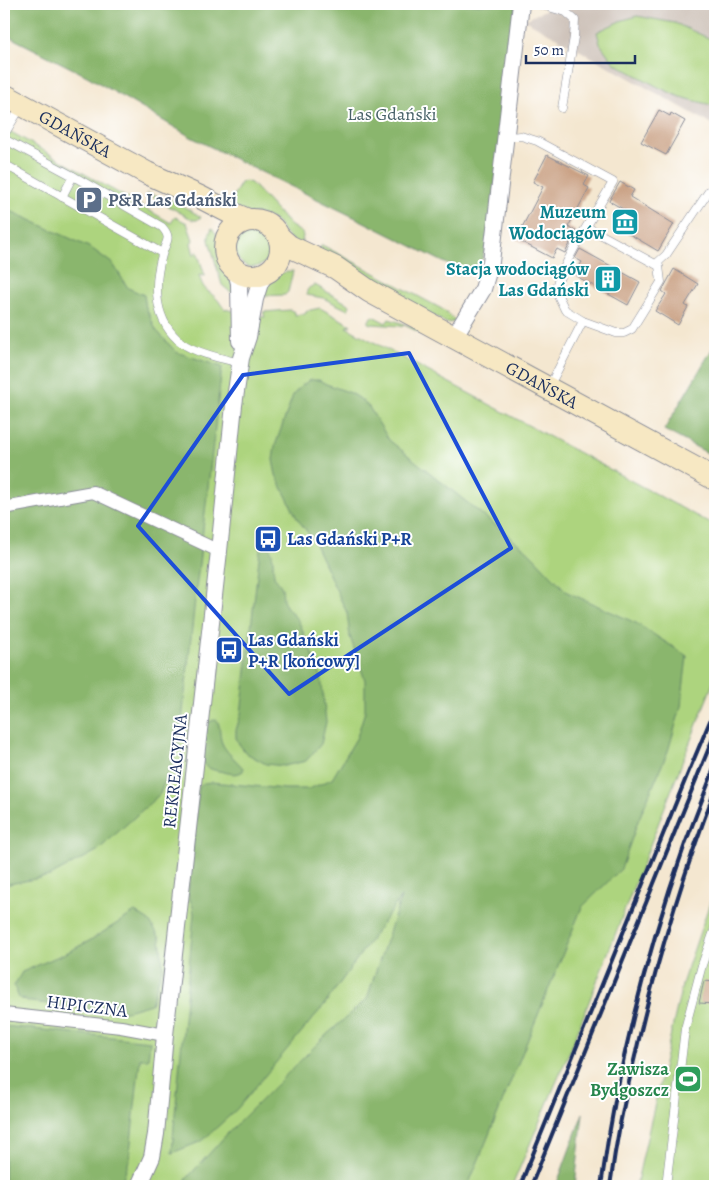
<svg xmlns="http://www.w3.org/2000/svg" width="719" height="1190" viewBox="0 0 719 1190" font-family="Alegreya,serif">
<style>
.industrial{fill:#cec2b9}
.green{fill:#add47e;stroke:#64826e}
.forest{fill:#8ab66d;stroke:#527266}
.building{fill:#caa285}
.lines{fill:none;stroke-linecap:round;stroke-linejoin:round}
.service-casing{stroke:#888b97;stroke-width:9}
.pedestrian-casing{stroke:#888b97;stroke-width:14}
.minor-casing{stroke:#888b97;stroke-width:18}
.secondary-casing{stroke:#888b97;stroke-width:24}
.service{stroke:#fff;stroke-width:8}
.pedestrian{stroke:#fff;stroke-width:12}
.minor{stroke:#fff;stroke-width:16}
.secondary{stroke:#f7e8c3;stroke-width:22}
.rail{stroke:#1b2f5e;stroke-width:4}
.marked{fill:none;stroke:#1d4ed8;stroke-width:4;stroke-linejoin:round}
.labels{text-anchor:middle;stroke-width:4;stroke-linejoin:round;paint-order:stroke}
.park-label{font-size:18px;fill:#476168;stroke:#fff}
.street-label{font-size:18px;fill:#1b2f5e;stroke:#fff}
.service-label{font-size:18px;font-weight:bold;fill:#4e5e75;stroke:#fff;text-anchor:start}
.culture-label{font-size:18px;font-weight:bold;fill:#0d838f;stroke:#fff;text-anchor:end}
.transit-label{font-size:18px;font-weight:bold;fill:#164399;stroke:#fff;text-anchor:start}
.leisure-label{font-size:18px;font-weight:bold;fill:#27864d;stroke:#fff;text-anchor:end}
</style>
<rect width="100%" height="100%" fill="#fff"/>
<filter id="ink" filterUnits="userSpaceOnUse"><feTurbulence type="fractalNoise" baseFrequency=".02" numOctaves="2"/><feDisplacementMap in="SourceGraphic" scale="10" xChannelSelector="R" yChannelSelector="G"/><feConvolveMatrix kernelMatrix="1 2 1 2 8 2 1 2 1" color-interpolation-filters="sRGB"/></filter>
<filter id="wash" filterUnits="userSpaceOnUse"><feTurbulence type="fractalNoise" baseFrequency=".0096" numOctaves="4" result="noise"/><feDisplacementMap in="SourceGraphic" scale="20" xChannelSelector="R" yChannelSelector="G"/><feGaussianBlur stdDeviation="1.12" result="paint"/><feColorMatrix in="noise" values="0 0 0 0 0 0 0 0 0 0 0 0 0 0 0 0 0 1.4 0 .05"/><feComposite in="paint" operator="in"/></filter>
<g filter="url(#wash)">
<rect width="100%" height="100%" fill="#f4e7d0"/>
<polygon class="industrial" points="547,4 715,4 715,126 525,20 545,10"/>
<g class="green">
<polygon points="637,16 675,23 715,41 715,106 680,97 658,87 614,63 600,44 597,32 620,21"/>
<path d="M4,128L171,223L175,217L187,223L193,240L191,243L194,255L197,251L205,276L199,275C204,292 206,288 217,299C220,302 221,306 225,309L257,317H265L263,312L290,310L295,312V315L305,314L306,311L320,308L351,325L346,327L715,526V678L571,1048L512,1186H4Z"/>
<polygon points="245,181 251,183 290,225 302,233 303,236 301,246 288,237 277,223 272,219 259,214 247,213 228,205 241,183"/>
<polygon points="146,193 173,200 201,217 197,220 193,220"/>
<polygon points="212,228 217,235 220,260 230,278 234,293 229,291 222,285 209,240 209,235"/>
<circle cx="253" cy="249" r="18"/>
<polygon points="322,245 442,309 455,320 454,322 446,323 318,251"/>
<path d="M293,271L288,292L285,295L261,296C271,280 273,273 293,271Z"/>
<path d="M315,285L350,305L348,310L323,298L307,295C306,288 310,287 315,285Z"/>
<polygon points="373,316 386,323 389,319 411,326 490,366 404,325 402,327 400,326 372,324 368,323 371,317"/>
<polygon points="715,888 715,1186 636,1186 683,981"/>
</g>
<g class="forest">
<polygon points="4,4 516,4 489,239 480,265 467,274 362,221 253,168 191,137 87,76 4,34"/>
<polygon points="4,208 91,248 113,264 128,288 144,295 146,308 156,330 176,352 222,367 197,581 180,740 160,794 97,851 50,876 4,885"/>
<polygon points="715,344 715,457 664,430"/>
<polygon points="310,380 319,380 326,384 351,393 359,398 369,407 389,440 529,552 567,592 636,623 687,656 681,707 668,751 638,821 621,869 582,907 468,1186 180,1186 227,1134 324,1037 367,999 375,974 401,897 325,1004 237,1109 202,1141 172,1153 174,1125 194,914 193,907 188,895 199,787 204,783 211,782 285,789 309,789 332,779 357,737 365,711 365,680 350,637 347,613 313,540 297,518 276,475 273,460 275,446 293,395 301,386"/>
<path d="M263,543C276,548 272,564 274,575C275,580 280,583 282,588C283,593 282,598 284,603C288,610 295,616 299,622L321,676L326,722L321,744L306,761L284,766L266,764L246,753L239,744L236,738V730L241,714L260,550L261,544Z"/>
<path d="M214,720H217C221,727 219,736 222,743C225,751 237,761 243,768V771C238,775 231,774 224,772C219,771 210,770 206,766C198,757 205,735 207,723Z"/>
<polygon points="135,912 149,921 160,938 163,966 151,1004 127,1011 93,1012 67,1006 31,1002 19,998 14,986 22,972 68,952 89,941"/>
<polygon points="4,1026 150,1041 148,1059 140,1059 129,1161 120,1186 4,1186"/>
<polygon points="583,1113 575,1186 556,1186"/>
</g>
<g id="blocks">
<g class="building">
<polygon points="659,110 670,116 671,113 685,121 666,155 641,142"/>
<polygon points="547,155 589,176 584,185 589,188 568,227 576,231 569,243 570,244 565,253 557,249 552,258 516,239 543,187 533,182"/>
<polygon points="620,182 634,190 630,197 674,224 658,251 621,229 630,213 609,201"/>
<polygon points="580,249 640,282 628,305 576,276 579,271 577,270 582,262 575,258"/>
<polygon points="674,269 698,284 685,305 688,307 678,325 655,311 666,294 662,291"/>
<polygon points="704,981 715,982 715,1004 699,1003"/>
</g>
</g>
</g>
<g filter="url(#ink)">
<use href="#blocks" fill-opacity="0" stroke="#888b97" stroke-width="1"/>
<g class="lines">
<g class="service-casing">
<g id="service">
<polyline points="538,4 566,12 575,20 574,37 562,108"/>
<polyline points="4,135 21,107"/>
<path d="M506,137L521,136L537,141L613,182C593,217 569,252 555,289L565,310L583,321L616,333H624L632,329L661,282L659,266L587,227"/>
<path d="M4,139L73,176L162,227C173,239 165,242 162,255C153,286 154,322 182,343C195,353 224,359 240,363"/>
<polyline points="4,164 162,253"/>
<polyline points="62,197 73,176"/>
<polyline points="656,264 666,255 709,191 715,187"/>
<polyline points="549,387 583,321"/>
<polyline points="666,1186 685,1029 702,965 715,928"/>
</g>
</g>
<g class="pedestrian-casing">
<g id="pedestrian">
<polyline points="4,508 93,492 219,551"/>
<polyline points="4,1014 121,1027 165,1035"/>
</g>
</g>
<g class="minor-casing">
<g id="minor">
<polyline points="236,271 239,283 240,341"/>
<polyline points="454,337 483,289 491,262 521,4"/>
<polyline points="139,1186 152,1157 156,1134 165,1035 219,551 234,405 241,358 248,337 255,299 260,283 265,275"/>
</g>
</g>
<g class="secondary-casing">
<g id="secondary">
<path id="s1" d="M4,95L147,173L200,197L229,212L248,220"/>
<circle cx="253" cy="248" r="28"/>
<path id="s2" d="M280,238L289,246L336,268L369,291L715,479"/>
</g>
</g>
<use href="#service" class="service"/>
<use href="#pedestrian" class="pedestrian"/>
<use href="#minor" class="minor"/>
<use href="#secondary" class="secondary"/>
<g class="rail">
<polyline points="520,1186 686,778 715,709"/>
<polyline points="531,1186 715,733"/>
<path d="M601,1186C617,1070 646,954 685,844C695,818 705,792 715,766"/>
<path d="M610,1186C616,1141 625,1096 636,1052C656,962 683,875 715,790"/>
</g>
</g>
</g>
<path class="marked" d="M409,353L511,548L289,694L138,526L243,375Z"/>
<defs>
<g id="parking-square" transform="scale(1.4375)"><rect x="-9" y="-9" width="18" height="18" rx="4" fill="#5c6f8a" stroke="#fff"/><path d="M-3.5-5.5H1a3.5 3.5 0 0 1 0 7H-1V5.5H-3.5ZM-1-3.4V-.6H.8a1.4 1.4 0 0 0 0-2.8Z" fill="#fff"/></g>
<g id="museum-square" transform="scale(1.4375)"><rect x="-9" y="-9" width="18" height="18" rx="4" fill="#0f9aa8" stroke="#fff"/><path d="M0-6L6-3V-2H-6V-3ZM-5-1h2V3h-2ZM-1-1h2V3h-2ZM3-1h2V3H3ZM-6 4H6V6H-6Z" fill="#fff"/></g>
<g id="building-square" transform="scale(1.4375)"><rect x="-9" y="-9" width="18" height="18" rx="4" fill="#0f9aa8" stroke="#fff"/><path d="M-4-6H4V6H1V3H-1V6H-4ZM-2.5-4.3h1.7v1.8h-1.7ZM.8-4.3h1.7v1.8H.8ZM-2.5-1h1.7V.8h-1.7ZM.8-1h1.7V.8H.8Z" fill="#fff"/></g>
<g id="bus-square" transform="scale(1.4375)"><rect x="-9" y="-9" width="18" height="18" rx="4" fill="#1a4fb4" stroke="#fff"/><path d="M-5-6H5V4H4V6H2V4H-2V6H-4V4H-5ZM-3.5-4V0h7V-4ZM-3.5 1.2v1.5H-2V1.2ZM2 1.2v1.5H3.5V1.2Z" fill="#fff"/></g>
<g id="stadium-square" transform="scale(1.4375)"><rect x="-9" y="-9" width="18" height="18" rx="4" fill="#2e9e5b" stroke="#fff"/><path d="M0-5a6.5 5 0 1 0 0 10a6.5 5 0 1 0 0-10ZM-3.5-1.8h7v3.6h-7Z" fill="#fff"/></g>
</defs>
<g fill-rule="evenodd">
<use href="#parking-square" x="89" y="200"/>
<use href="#museum-square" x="625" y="222"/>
<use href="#building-square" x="608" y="279"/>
<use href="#bus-square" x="268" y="539"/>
<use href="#bus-square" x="229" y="650"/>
<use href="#stadium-square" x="688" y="1079"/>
</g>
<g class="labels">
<g class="park-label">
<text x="392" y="120">Las Gdański</text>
</g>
<g class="street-label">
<text dy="6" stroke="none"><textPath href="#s1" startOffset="81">GDAŃSKA</textPath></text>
<text dy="6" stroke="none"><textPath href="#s2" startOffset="301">GDAŃSKA</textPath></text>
<text transform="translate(175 771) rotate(-84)" y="6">REKREACYJNA</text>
<text transform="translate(87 1006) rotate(7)" y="6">HIPICZNA</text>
</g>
<g class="service-label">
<text x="108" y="206">P&amp;R Las Gdański</text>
</g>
<g class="culture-label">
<text x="606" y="218">Muzeum<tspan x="606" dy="21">Wodociągów</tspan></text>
<text x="589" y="275">Stacja wodociągów<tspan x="589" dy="21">Las Gdański</tspan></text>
</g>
<g class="transit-label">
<text x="287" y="545">Las Gdański P+R</text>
<text x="248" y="646">Las Gdański<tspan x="248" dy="21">P+R [końcowy]</tspan></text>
</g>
<g class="leisure-label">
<text x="669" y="1075">Zawisza<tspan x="669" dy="21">Bydgoszcz</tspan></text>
</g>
</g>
<rect width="719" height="1190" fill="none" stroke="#fff" stroke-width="20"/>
<path d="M526 55v8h109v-8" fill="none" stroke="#1b2f5e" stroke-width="2.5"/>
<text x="534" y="55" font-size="15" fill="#1b2f5e" stroke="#ffffff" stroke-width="4" paint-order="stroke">50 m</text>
</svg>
